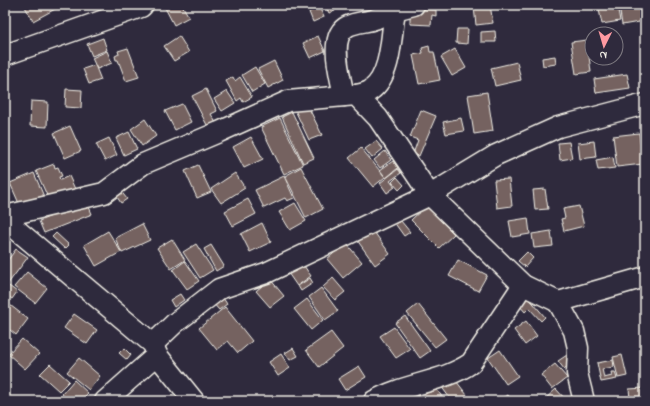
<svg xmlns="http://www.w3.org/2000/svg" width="650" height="406" viewBox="0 0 650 406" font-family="'Indie Flower',sans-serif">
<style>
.building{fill:#746261;stroke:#f4f1e8}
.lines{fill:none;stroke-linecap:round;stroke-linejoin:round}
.minor-casing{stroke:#f4f1e8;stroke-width:23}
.minor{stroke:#2f2a3d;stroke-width:20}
</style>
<rect width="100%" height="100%" fill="#2f2a3d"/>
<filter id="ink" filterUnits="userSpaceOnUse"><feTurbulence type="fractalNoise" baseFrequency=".025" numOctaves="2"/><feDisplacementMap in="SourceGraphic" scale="8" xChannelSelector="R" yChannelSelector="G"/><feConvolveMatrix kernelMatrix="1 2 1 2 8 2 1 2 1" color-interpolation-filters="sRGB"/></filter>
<g filter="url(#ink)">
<g class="building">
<polygon points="24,5 56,5 57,8 33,21"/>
<polygon points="165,5 182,5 189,17 174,25 164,6"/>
<polygon points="325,5 332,5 335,11 329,13"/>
<polygon points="490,5 493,23 476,25 474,7"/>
<polygon points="598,5 617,5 620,21 602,24"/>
<polygon points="619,5 645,5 645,21 622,25"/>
<polygon points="319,7 324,17 313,22 309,12"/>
<polygon points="410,9 436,10 436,16 432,15 431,25 410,24"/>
<polygon points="457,29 468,29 467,44 456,43"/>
<polygon points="495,31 496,42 481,42 481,32"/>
<polygon points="179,36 189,52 174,61 164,46"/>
<polygon points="318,36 325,51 310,58 303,43"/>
<polygon points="103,38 107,50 92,56 87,44"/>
<polygon points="587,40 591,72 576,74 571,42"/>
<polygon points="429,46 430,52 434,52 440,80 419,84 413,55 423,53 422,48"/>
<polygon points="128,48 139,77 126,81 118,60 116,60 115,56 119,54 118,51"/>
<polygon points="455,49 466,68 452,76 441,57"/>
<polygon points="107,51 112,63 97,69 92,58"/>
<polygon points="555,56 556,64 543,66 542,58"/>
<polygon points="274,61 283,80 268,88 258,69"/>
<polygon points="517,62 521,80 495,86 491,68"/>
<polygon points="95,65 101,80 89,84 83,69"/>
<polygon points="255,67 265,84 252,92 242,75"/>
<polygon points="627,74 630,88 596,93 594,79"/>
<polygon points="233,77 235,81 240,77 252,97 243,102 241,98 237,101 226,81"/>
<polygon points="66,89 82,90 81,108 65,107"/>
<polygon points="206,89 217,111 211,114 216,123 208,127 192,96"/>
<polygon points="227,91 235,103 222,111 214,99"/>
<polygon points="487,92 493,131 474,134 468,95"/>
<polygon points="31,101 48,102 47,127 30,126"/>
<polygon points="306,102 322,135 309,140 294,108"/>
<polygon points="182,104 191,122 175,130 165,111"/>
<polygon points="421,110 436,116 419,156 413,154 418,140 410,137"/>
<polygon points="292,112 314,158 303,163 282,117"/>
<polygon points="280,118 303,165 284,174 261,127"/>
<polygon points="461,118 464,131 446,134 443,122"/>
<polygon points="145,119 156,136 142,146 131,129"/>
<polygon points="70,126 81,151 65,158 54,133"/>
<polygon points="129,132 137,149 124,155 116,138"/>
<polygon points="639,133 643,164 617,167 613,136"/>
<polygon points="251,137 263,159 244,168 233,147"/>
<polygon points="109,138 117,155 105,161 96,144"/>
<polygon points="376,141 383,149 372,158 365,149"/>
<polygon points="594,141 596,157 580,159 578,143"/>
<polygon points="569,142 572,158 560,160 558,143"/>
<polygon points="361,148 385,177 373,187 349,158"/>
<polygon points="385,151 391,160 380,168 374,160"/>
<polygon points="613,157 615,168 598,170 596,160"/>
<polygon points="393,161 398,168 386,178 380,170"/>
<polygon points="54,164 55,168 58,167 62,176 59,177 60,180 69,176 75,189 49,200 36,171"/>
<polygon points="198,165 211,192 197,198 185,171"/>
<polygon points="301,167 323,209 306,218 285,176"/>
<polygon points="398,169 401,173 390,181 395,187 387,193 380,183"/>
<polygon points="34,173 45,199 21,208 10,183"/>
<polygon points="235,173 245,188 221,203 211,189"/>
<polygon points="284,176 294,198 287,201 285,198 264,208 255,190"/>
<polygon points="397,177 404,185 399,190 392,182"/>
<polygon points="509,179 512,206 497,208 494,180"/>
<polygon points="545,189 548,209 535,210 533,190"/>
<polygon points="120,190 127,199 121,203 115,194"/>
<polygon points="248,199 256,214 233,226 225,211"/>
<polygon points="87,202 92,214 44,233 39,221"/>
<polygon points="295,203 306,221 290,230 279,212"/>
<polygon points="426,206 454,234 439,248 411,220"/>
<polygon points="579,206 584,226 564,231 561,219 565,218 563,209"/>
<polygon points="396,215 410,232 404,236 391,218"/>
<polygon points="528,218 530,234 512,237 509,221"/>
<polygon points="262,223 271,242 250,252 241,234"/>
<polygon points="142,224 150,240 122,253 115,238"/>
<polygon points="372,229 390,254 375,265 357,240"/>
<polygon points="108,231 121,252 96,266 84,245"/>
<polygon points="551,231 553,246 534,248 532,234"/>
<polygon points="56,233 69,245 65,249 52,237"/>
<polygon points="172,239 185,260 171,269 157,248"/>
<polygon points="346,243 362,262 343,278 327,259"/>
<polygon points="196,244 213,270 200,278 183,252"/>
<polygon points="211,245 224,266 216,271 204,249"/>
<polygon points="16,249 28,257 7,285 5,284 5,264"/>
<polygon points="527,252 533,258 525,267 518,261"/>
<polygon points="458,260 487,275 478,291 449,276"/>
<polygon points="185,261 199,281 187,289 173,270"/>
<polygon points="302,263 311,276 297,286 288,273"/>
<polygon points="27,272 47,288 35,303 14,287"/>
<polygon points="310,278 313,283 301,291 298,286"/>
<polygon points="333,278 345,292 335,300 323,287"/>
<polygon points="270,279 284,296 270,307 256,291"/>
<polygon points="9,286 17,292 12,299 5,294 5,292"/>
<polygon points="321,288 338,311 325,320 309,297"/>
<polygon points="180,294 184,300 174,307 170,300"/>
<polygon points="221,295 227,304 219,310 212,302"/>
<polygon points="528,297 545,317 541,321 529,308 525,312 519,305"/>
<polygon points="307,299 323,320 311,330 294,309"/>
<polygon points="6,302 28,319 16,335 5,326"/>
<polygon points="418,304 446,339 435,347 407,313"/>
<polygon points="225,307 252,341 238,353 228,341 217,350 199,328"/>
<polygon points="74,314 97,330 87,344 64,328"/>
<polygon points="405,316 430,351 420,358 395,323"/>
<polygon points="526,321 537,336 525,345 514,330"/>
<polygon points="394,327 410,349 396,358 380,336"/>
<polygon points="331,332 343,348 319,367 306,350"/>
<polygon points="22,339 39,354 25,369 8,354"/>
<polygon points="124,348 131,355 127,360 119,353"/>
<polygon points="293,348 298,356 290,360 285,353"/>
<polygon points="500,350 518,376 506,384 488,358"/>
<polygon points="281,354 290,368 278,376 269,362"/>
<polygon points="567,355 573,362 564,369 558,361"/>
<polygon points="622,355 627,376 618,378 613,357"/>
<polygon points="79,358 100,376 89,390 67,372"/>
<polygon points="613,360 614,367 602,369 604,378 612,376 611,372 615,372 617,379 601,382 597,363"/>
<polygon points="50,364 69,381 59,391 40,374"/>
<polygon points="555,364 567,378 552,389 541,375"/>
<polygon points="359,366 366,377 345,390 338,379"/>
<polygon points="453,377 467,395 460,401 452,401 441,386"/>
<polygon points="74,380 88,393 80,401 69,401 62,394"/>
<polygon points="435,387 445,401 427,401 423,396"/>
<polygon points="644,388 645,397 630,398 629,389"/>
<polygon points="556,389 567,401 545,401 544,400"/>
<polygon points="508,395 512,401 499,401"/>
<polygon points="645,398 645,401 630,401 630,399"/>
</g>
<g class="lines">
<g class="minor-casing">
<g id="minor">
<polyline points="393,5 395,10 414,5"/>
<polyline points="5,55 141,7 143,5"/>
<path d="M344,96C341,78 327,36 348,26C356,22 367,22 375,19C382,16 388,13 395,10C391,34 392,75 371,90C367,93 361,94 356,95"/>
<polyline points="5,216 104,193 143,164 219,132 288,101 356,95 378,118 430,195 523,285 558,302"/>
<polyline points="5,220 153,344 157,355 105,401"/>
<polyline points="153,344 175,323 219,289 266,273 430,195 496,155 558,127 645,104"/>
<polyline points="157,355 194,401"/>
<path d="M374,401C403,384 444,382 471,363L523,285"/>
<polyline points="584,401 577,373 578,348 574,331 558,302 645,277"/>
</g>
</g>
<use href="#minor" class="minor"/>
</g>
</g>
<rect width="650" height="406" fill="none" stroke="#2f2a3d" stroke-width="20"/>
<rect x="10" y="10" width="630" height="386" fill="none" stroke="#f4f1e8" stroke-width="1.5" filter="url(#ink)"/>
<g transform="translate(604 46) rotate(185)"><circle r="19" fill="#2f2a3d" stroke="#7e7a81"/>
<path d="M0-3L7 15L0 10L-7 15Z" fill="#ff9aa2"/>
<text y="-6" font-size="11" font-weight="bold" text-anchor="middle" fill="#f4f1e8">N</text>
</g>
</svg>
